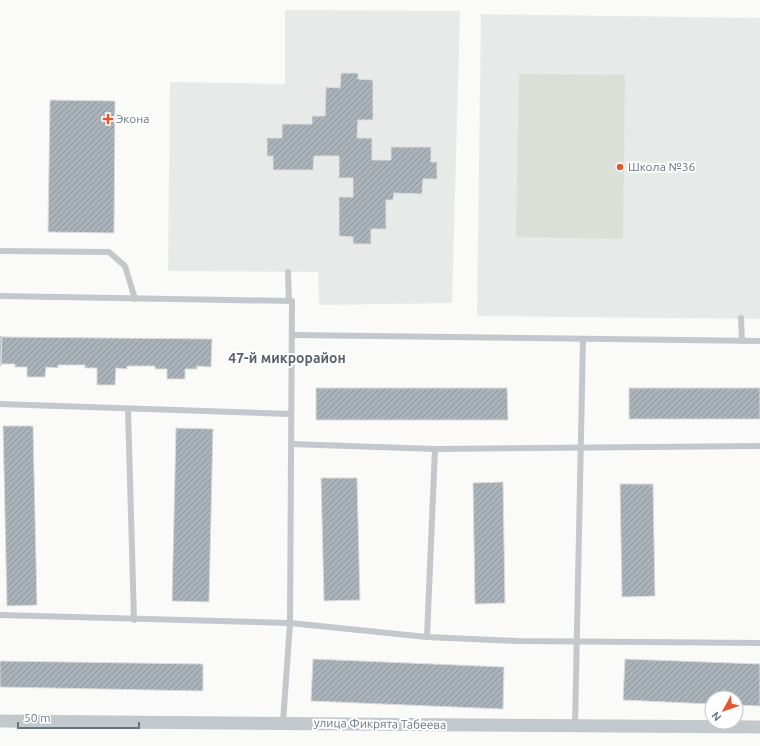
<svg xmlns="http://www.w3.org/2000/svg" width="760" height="746" viewBox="0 0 760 746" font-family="Ubuntu,sans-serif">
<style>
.built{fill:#e8e9e9}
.grass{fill:#dadfd7}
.building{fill:url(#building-hatch);stroke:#dcdcda}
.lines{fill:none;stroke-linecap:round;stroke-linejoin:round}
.lane{stroke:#c3c8cc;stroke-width:6}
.street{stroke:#c3c8cc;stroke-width:13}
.poi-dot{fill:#e4572e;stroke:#fff;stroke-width:1.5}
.labels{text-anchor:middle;stroke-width:4;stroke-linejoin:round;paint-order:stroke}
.poi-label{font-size:12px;fill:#657683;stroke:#fff;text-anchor:start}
.street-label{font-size:12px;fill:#657683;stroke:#fff}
.quarter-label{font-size:14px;font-weight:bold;fill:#57646e;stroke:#fff}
</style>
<defs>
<pattern id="building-hatch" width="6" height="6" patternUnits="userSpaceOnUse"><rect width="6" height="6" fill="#aab3b9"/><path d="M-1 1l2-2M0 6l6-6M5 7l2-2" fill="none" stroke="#8e969c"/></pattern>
</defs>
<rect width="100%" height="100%" fill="#fafaf8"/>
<g class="built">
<polygon points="285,10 460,11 452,303 319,305 318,272 168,271 170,82 285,84"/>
<polygon points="481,14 760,18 760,319 477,316"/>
</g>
<polygon class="grass" points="519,74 625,75 623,239 516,237"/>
<g class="building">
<polygon points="341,73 358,73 358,79 373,80 373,120 358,120 357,138 372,138 372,160 391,160 391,147 431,147 431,162 437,162 437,179 423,179 422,194 394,193 393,200 386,200 386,229 371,229 371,244 353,244 353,237 339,236 339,197 353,197 353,178 339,178 339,156 314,156 313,170 273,170 273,156 267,156 267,138 282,138 282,124 312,124 312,116 325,116 326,87 340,88"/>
<polygon points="50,100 115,101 114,233 48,232"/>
<polygon points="0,336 2,336 1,366 0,366"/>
<polygon points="2,337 212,339 211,367 197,366 197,369 185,369 185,379 167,379 167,369 155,369 155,366 127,366 127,369 116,368 115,385 97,385 97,368 85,368 85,365 58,365 58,368 46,367 45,377 27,377 27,367 15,367 15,364 1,364"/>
<polygon points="316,388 507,388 508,420 316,420"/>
<rect x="629" y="388" width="131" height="31"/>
<polygon points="3,426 33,426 37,605 7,606"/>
<polygon points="176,428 213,429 209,602 172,601"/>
<polygon points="321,478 357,478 360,600 324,601"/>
<polygon points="503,482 505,603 475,604 473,483"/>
<polygon points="620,484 653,484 655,596 622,597"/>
<polygon points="313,659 504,667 503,709 311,701"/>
<polygon points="625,659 760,664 760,706 736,705 736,698 712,698 712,704 623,700"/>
<polygon points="0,661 203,664 203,691 0,687"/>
</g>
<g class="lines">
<g class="lane">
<polyline points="0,251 109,252 125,266 135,299"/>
<polyline points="288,272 289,301"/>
<polyline points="0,296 292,301 290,623 283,722"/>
<polyline points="741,318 742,341"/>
<polyline points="292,335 760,341"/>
<polyline points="0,404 291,414"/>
<polyline points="128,409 134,620"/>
<polyline points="291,444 435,449 760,446"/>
<polyline points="0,615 290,623 427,637 518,641 760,643"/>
<polyline points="427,637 435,449"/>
<polyline points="575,727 583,339"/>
</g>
<path class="street" d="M0,721C253,722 507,727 760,727"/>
</g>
<g class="poi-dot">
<path d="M106 113h4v4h4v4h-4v4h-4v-4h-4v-4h4z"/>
<circle cx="620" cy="167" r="4"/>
</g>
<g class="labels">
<g class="poi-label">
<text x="116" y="123">Экона</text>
<text x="628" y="171">Школа №36</text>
</g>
<g class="street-label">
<text transform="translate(380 724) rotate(1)" y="4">улица Фикрята Табеева</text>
</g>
<g class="quarter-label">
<text x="287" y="363">47-й микрорайон</text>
</g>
</g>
<g transform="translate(724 710) rotate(230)"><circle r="19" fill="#ffffff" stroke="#c1c8cd"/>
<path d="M0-3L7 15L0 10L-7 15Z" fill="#e4572e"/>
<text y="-6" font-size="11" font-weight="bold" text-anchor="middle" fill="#657683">N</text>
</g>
<path d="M18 722v6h121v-6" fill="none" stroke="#657683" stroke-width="2"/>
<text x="24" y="722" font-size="12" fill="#657683" stroke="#ffffff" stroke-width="3" paint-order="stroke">50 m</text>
</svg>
